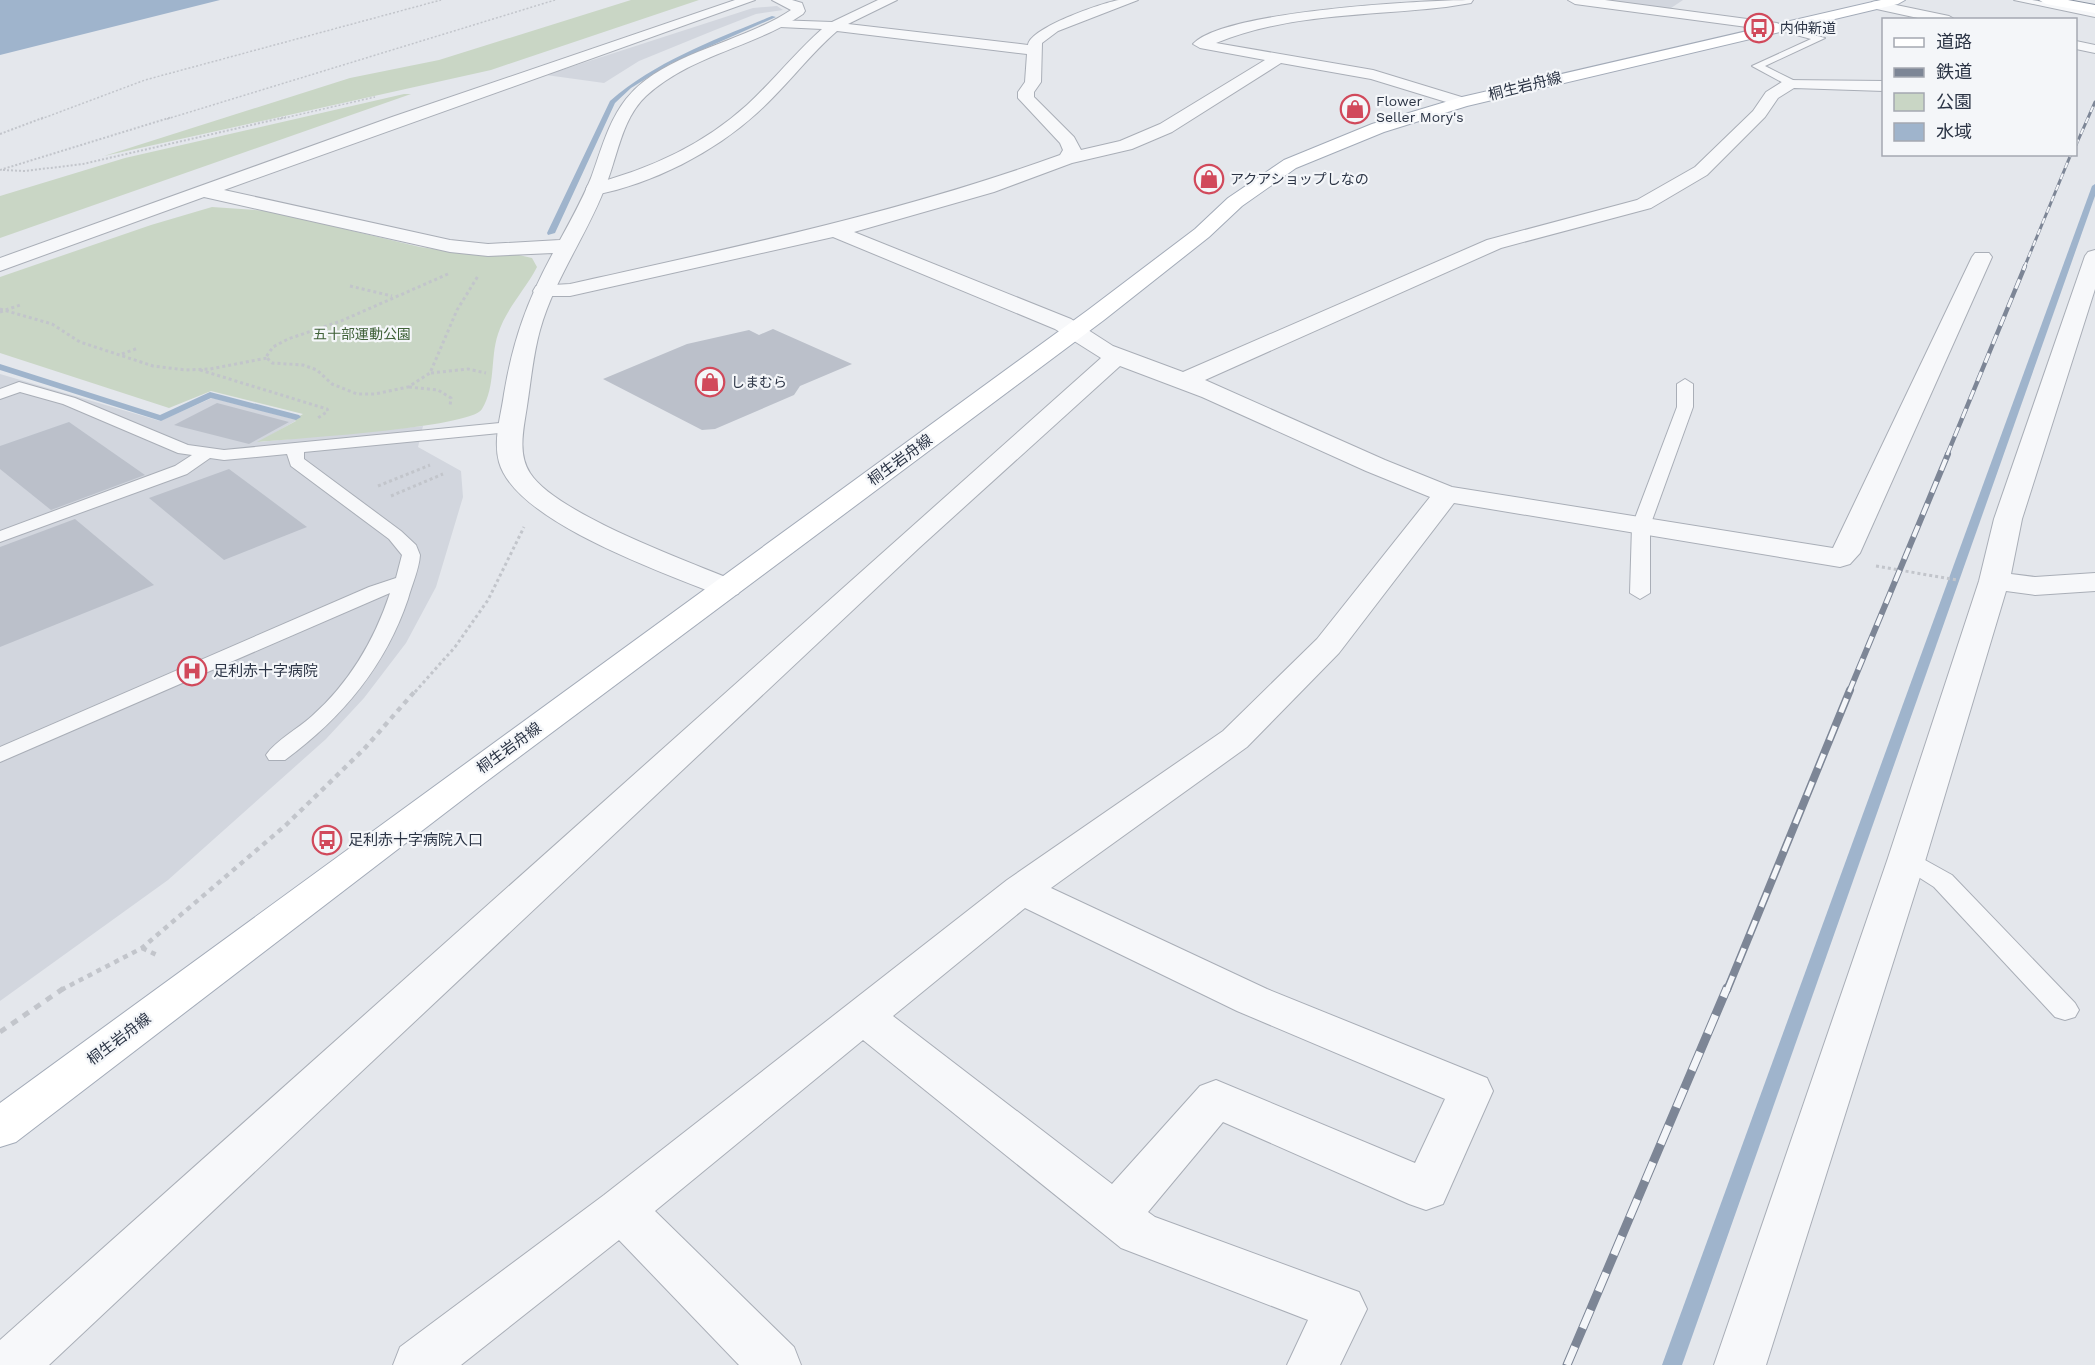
<svg xmlns="http://www.w3.org/2000/svg" width="2095" height="1365" viewBox="0 0 2095 1365" font-family="'Work Sans','Noto Sans JP',sans-serif">
<style>
.built{fill:#d2d6de}
.green{fill:#c9d6c5}
.water{fill:#9fb4cc}
.lines{fill:none;stroke-linecap:round;stroke-linejoin:round}
.stream{fill:#9fb4cc;fill-rule:evenodd}
.building{fill:#bbc0ca}
.service-casing{stroke:#a9aeb7;stroke-width:2}
.minor-casing{stroke:#a9aeb7;stroke-width:2}
.tertiary-casing{stroke:#a9aeb7;stroke-width:2}
.primary-casing{stroke:#a3abb8;stroke-width:2}
.motorway-casing{stroke:#8b94a3;stroke-width:2}
.path-far4{stroke:#c2c5cb;stroke-width:1.5;stroke-dasharray:2 2;stroke-linecap:butt}
.path-far3{stroke:#c2c5cb;stroke-width:2;stroke-dasharray:2 2;stroke-linecap:butt}
.path-far2{stroke:#c2c5cb;stroke-width:3;stroke-dasharray:3 3;stroke-linecap:butt}
.path-far1{stroke:#c2c5cb;stroke-width:4.5;stroke-dasharray:5 5;stroke-linecap:butt}
.path{stroke:#c2c5cb;stroke-width:5;stroke-dasharray:7 7;stroke-linecap:butt}
.service{fill:#f7f8fa;fill-rule:evenodd}
.minor{fill:#f7f8fa;fill-rule:evenodd}
.tertiary{fill:#f7f8fa;fill-rule:evenodd}
.primary{fill:#fff;fill-rule:evenodd}
.motorway{fill:#fff;fill-rule:evenodd}
.rail-far4-casing{stroke:#7d8696;stroke-width:3}
.rail-far3-casing{stroke:#7d8696;stroke-width:4.5}
.rail-far2-casing{stroke:#7d8696;stroke-width:6}
.rail-far1-casing{stroke:#7d8696;stroke-width:8}
.rail-casing{stroke:#7d8696;stroke-width:9}
.rail-far4{stroke:#f4f6f9;stroke-width:2;stroke-dasharray:6;stroke-linecap:butt}
.rail-far3{stroke:#f4f6f9;stroke-width:3;stroke-dasharray:10;stroke-linecap:butt}
.rail-far2{stroke:#f4f6f9;stroke-width:4;stroke-dasharray:12;stroke-linecap:butt}
.rail-far1{stroke:#f4f6f9;stroke-width:5;stroke-dasharray:15;stroke-linecap:butt}
.rail{stroke:#f4f6f9;stroke-width:7;stroke-dasharray:20;stroke-linecap:butt}
.labels{text-anchor:middle;stroke-width:4.5;stroke-linejoin:round;paint-order:stroke}
.far-poi-label{font-size:14px;fill:#2b3445;stroke:#f4f6f9;text-anchor:start}
.far-park-label{font-size:14px;fill:#3f6138;stroke:#f4f6f9}
.street-label{font-size:15px;fill:#2b3445;stroke:#f4f6f9}
.poi-label{font-size:15px;fill:#2b3445;stroke:#f4f6f9;text-anchor:start}
</style>
<rect width="100%" height="100%" fill="#e4e7ec"/>
<g class="built">
<polygon points="1588,0 1683,0 1668,10"/>
<polygon points="777,6 783,10 756,14 715,30 639,61 604,83 546,75 753,8"/>
<polygon points="0,374 160,421 212,398 297,420 259,442 423,426 418,447 461,471 463,497 436,587 406,643 364,698 326,739 168,880 0,1001"/>
</g>
<g class="green">
<polygon points="631,0 699,0 491,70 104,156 350,78 439,60"/>
<polygon points="404,94 411,94 0,238 0,196 125,158"/>
<path d="M212,207L269,211L420,247L474,255L510,253L532,258L537,267C525,290 506,309 498,334C490,358 496,386 482,409C472,428 288,439 257,442L296,421L294,419L303,414L211,391L169,408L0,353V277L151,225Z"/>
</g>
<polygon class="water" points="0,0 220,0 0,55"/>
<g class="lines">
<g class="stream">
<path d="M772,16L776,17L670,64L631,88L615,103L555,233L548,235L547,233L610,101C658,60 715,40 772,16Z"/>
<polygon points="2095,184 2095,196 1682,1365 1662,1365 2092,186"/>
<polygon points="0,364 160,415 210,392 299,415 301,417 296,420 211,398 161,421 0,370"/>
</g>
</g>
<g class="building">
<polygon points="773,329 852,364 800,386 794,395 715,429 702,430 603,379 687,344 749,330 759,335"/>
<polygon points="217,403 289,422 249,444 174,425"/>
<polygon points="69,422 145,475 51,510 0,469 0,446"/>
<polygon points="229,469 307,527 224,560 149,498"/>
<polygon points="75,519 154,585 0,647 0,547"/>
</g>
<g class="lines">
<g class="service-casing">
<g id="service">
<polygon points="2014,0 2032,0 2095,11 2095,17"/>
<polygon points="1774,25 1825,38 1765,66 1795,81 1795,85 1787,85 1752,66 1811,39 1774,29"/>
<polygon points="1685,379 1693,384 1693,407 1650,526 1650,593 1640,599 1630,593 1632,526 1677,407 1677,384"/>
<path d="M19,382L75,398L188,445L224,450L511,422L519,427L511,432L304,452V459L401,531L416,545L420,555C419,570 412,584 408,599C385,667 342,718 285,760H269L266,755C276,740 298,729 312,716C350,682 374,641 390,593L0,762V747L369,587L396,578L402,555L389,539L291,466L287,454L224,460L210,458L187,474L0,542V531L175,466L192,455L178,453L63,404L20,392L0,399V389Z"/>
<polygon points="1907,850 1952,875 2075,1003 2079,1010 2075,1017 2065,1020 2055,1017 1934,887 1898,864 1895,858 1898,852"/>
</g>
</g>
<g class="minor-casing">
<g id="minor">
<path d="M878,0H897L848,24L1028,45C1030,28 1101,3 1119,0C1124,0 1132,0 1138,0L1058,31L1042,43L1041,82L1034,92V97L1074,137L1081,150L1120,141L1160,124L1265,60L1200,48L1193,44C1222,11 1424,0 1473,0L1471,3L1446,7C1369,16 1289,13 1216,43L1373,70L1468,99L1470,102L1468,105H1456L1371,79L1281,63L1172,132L1132,149L1072,163L994,192L854,232L1071,319L1113,346L1183,372L1487,240L1637,200L1695,167L1753,111L1766,92L1785,80L1884,81V91L1794,88L1778,98L1765,117L1707,175L1651,208L1501,248L1205,380L1385,460L1452,487L1833,548L1972,257L1975,253H1989L1992,257L1860,553L1850,564L1840,567L1454,503L1339,653L1247,747L1051,888L1267,989L1487,1078L1493,1091L1443,1204L1426,1210L1409,1204L1223,1122L1148,1212L1155,1217L1359,1292L1367,1309L1340,1365H1287L1308,1320L1121,1248L863,1040L655,1211L794,1347L801,1365H739L619,1240L461,1365H393L400,1347L604,1195L1007,880L1223,731L1317,639L1430,497L1366,471L1202,397L1120,366L919,548L49,1365H0V1340L1101,358L1055,329L833,237L570,296H536L533,291L536,286L570,284C735,247 900,213 1060,155L1063,150L1060,143L1018,98V92L1025,82L1027,54L837,31C808,56 786,87 757,113C713,153 654,183 595,195L586,189L588,185C646,171 703,145 747,105C773,81 795,53 822,29L780,27L773,23L775,20L832,22ZM1025,908L1237,1011L1445,1099L1415,1163L1216,1080L1200,1086L1112,1184L893,1016Z"/>
<polygon points="1568,0 1605,0 1777,23 1784,27 1777,31 1575,4"/>
<polygon points="1877,1 1949,16 1956,20 1927,20 1872,8 1872,2"/>
<polygon points="2076,41 2095,45 2095,53 2076,49"/>
<polygon points="2095,250 2095,289 2022,519 2011,574 2035,577 2095,573 2095,591 2035,595 2006,591 1926,858 1766,1365 1714,1365 1888,858 1979,581 1994,519 2085,256 2088,252"/>
</g>
</g>
<g class="tertiary-casing">
<path id="tertiary" d="M735,0H755L224,190L450,240L488,244L560,240C571,220 582,200 591,178C601,151 608,122 626,99C662,53 742,43 791,10L772,0H792L802,3L805,11L803,14C755,47 690,55 646,96C621,119 617,160 604,190C585,238 554,280 540,330C533,355 531,381 527,406C524,427 517,453 530,473C556,514 690,562 738,582L742,588L738,594L727,597L716,594C662,572 515,521 499,462C493,440 501,416 504,394C513,340 527,301 553,253L488,256L450,252L204,197L0,271V258L392,117Z"/>
</g>
<g class="primary-casing">
<polygon id="primary" points="1881,0 1905,0 1898,4 1467,106 1384,132 1296,168 1242,206 1209,237 1104,320 479,787 16,1142 0,1147 0,1103 1088,310 1195,229 1228,198 1284,160 1372,124 1462,97"/>
</g>
<g class="motorway-casing">
<polygon id="motorway" points="2039,0 2068,0 2095,5 2095,13 2046,4"/>
</g>
<g class="path-far4">
<polyline points="41,119 145,80 441,0"/>
<polyline points="167,119 555,0"/>
<polyline points="280,119 375,97"/>
</g>
<g class="path-far3">
<polyline points="0,134 45,117"/>
<polyline points="0,170 172,117"/>
<polyline points="3,170 25,171 83,164 286,117"/>
</g>
<g class="path-far2">
<polyline points="448,274 341,321 288,339 273,347 266,357 272,363 303,365 317,370 332,384 357,394 375,394 408,387 430,373 457,310 478,276"/>
<polyline points="350,286 392,296"/>
<polyline points="0,309 52,324 80,342 153,366 186,370 210,369 267,358"/>
<polyline points="0,312 20,305"/>
<polyline points="122,354 138,348"/>
<polyline points="200,370 327,409 328,411 318,418"/>
<polyline points="431,373 468,369 486,373"/>
<polyline points="409,387 438,390 451,398 450,406"/>
<polyline points="378,486 430,465"/>
<polyline points="391,496 443,474"/>
<polyline points="1876,566 1957,580"/>
<polyline points="415,692 455,647 488,600 524,527"/>
</g>
<g class="path-far1">
<polyline points="142,948 159,956"/>
<polyline points="61,990 142,948 286,825 364,749 416,690"/>
</g>
<polyline class="path" points="0,1032 64,988"/>
<use href="#service" class="service"/>
<use href="#minor" class="minor"/>
<use href="#tertiary" class="tertiary"/>
<use href="#primary" class="primary"/>
<use href="#motorway" class="motorway"/>
<g class="rail-far4-casing">
<g id="rail-far4">
<polyline points="2076,145 2095,102"/>
<polyline points="2024,268 2071,154"/>
</g>
</g>
<g class="rail-far3-casing">
<polyline id="rail-far3" points="1947,455 2025,266"/>
</g>
<g class="rail-far2-casing">
<polyline id="rail-far2" points="1849,692 1948,454"/>
</g>
<g class="rail-far1-casing">
<polyline id="rail-far1" points="1727,990 1850,690"/>
</g>
<g class="rail-casing">
<polyline id="rail" points="1567,1365 1727,988"/>
</g>
<use href="#rail-far4" class="rail-far4"/>
<use href="#rail-far3" class="rail-far3"/>
<use href="#rail-far2" class="rail-far2"/>
<use href="#rail-far1" class="rail-far1"/>
<use href="#rail" class="rail"/>
</g>
<defs>
<g id="bus-ring" transform="scale(1.5)"><circle r="9.5" fill="#f4f6f9" stroke="#d1495b" stroke-width="1.5"/><path d="M-5-6H5V4H4V6H2V4H-2V6H-4V4H-5ZM-3.5-4V0h7V-4ZM-3.5 1.2v1.5H-2V1.2ZM2 1.2v1.5H3.5V1.2Z" fill="#d1495b"/></g>
<g id="shop-ring" transform="scale(1.5)"><circle r="9.5" fill="#f4f6f9" stroke="#d1495b" stroke-width="1.5"/><path d="M-5-2.5h2.3a2.7 3.5 0 0 1 5.4 0H5L5.5 6h-11ZM-1.5-2.5h3a1.5 2.3 0 0 0-3 0Z" fill="#d1495b"/></g>
<g id="hospital-ring" transform="scale(1.5)"><circle r="9.5" fill="#f4f6f9" stroke="#d1495b" stroke-width="1.5"/><path d="M-5-5h3v3.5h4V-5h3V5h-3V1.5h-4V5h-3Z" fill="#d1495b"/></g>
</defs>
<g fill-rule="evenodd">
<use href="#bus-ring" x="1759" y="28"/>
<use href="#shop-ring" x="1355" y="109"/>
<use href="#shop-ring" x="1209" y="179"/>
<use href="#shop-ring" x="710" y="382"/>
<use href="#hospital-ring" x="192" y="671"/>
<use href="#bus-ring" x="327" y="840"/>
</g>
<g class="labels">
<g class="far-poi-label">
<text x="1780" y="33">内仲新道</text>
<text x="1376" y="106">Flower<tspan x="1376" dy="16">Seller Mory's</tspan></text>
<text x="1230" y="184">アクアショップしなの</text>
<text x="731" y="387">しまむら</text>
</g>
<g class="far-park-label">
<text x="362" y="339">五十部運動公園</text>
</g>
<g class="street-label">
<text transform="translate(1525 86) rotate(-14)" y="5">桐生岩舟線</text>
<text transform="translate(900 460) rotate(-36)" y="5">桐生岩舟線</text>
<text transform="translate(509 748) rotate(-36)" y="5">桐生岩舟線</text>
<text transform="translate(119 1039) rotate(-37)" y="5">桐生岩舟線</text>
</g>
<g class="poi-label">
<text x="213" y="676">足利赤十字病院</text>
<text x="348" y="845">足利赤十字病院入口</text>
</g>
</g>
<rect x="1882" y="18" width="195" height="138" fill="#f4f6f9" stroke="#a4a8b1" stroke-width="1.5"/>
<rect x="1894" y="38" width="30" height="9" fill="#ffffff" stroke="#a4a8b1" stroke-width="1.5"/>
<text x="1936" y="48" font-size="18" fill="#2b3445">道路</text>
<rect x="1894" y="68" width="30" height="9" fill="#7d8696" stroke="#a4a8b1" stroke-width="1.5"/>
<text x="1936" y="78" font-size="18" fill="#2b3445">鉄道</text>
<rect x="1894" y="93" width="30" height="18" fill="#c9d6c5" stroke="#a4a8b1" stroke-width="1.5"/>
<text x="1936" y="108" font-size="18" fill="#2b3445">公園</text>
<rect x="1894" y="123" width="30" height="18" fill="#9fb4cc" stroke="#a4a8b1" stroke-width="1.5"/>
<text x="1936" y="138" font-size="18" fill="#2b3445">水域</text>
</svg>
